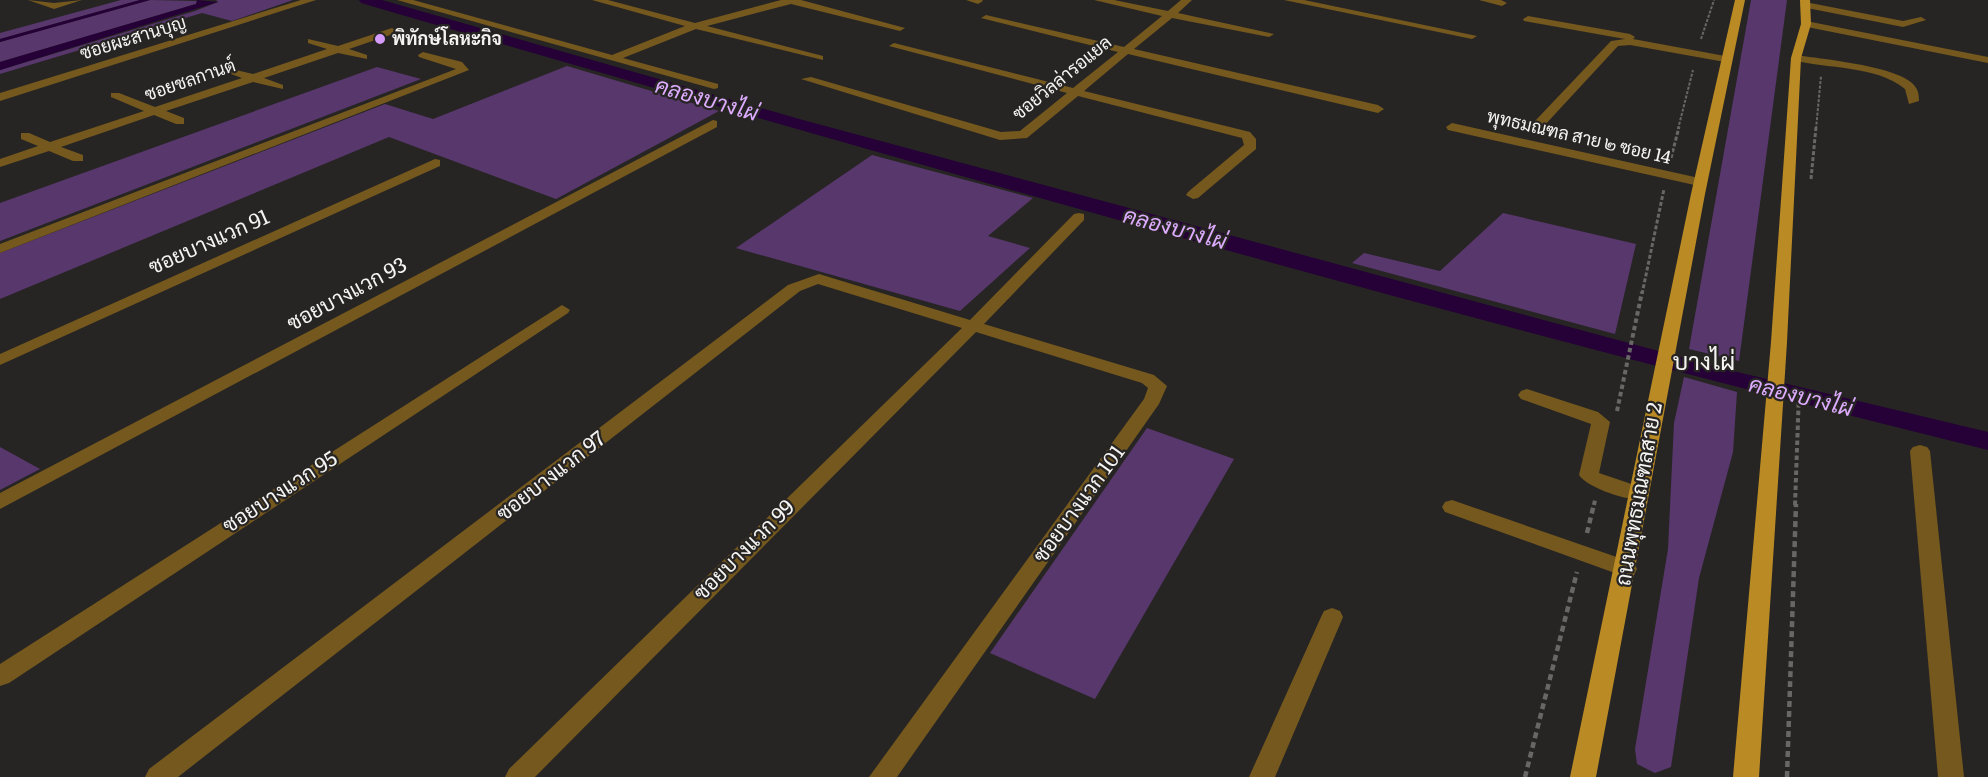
<svg xmlns="http://www.w3.org/2000/svg" width="1988" height="777" viewBox="0 0 1988 777" font-family="Literata,Sarabun,serif">
<style>
.green{fill:#58376d}
.water{fill:#250137}
.lines{fill:none;stroke-linecap:round;stroke-linejoin:round}
.canal{fill:#250137;fill-rule:evenodd}
.path-far3{stroke:#686765;stroke-width:2;stroke-dasharray:3 1.5;stroke-linecap:butt}
.path-far2{stroke:#686765;stroke-width:3;stroke-dasharray:4 2;stroke-linecap:butt}
.path-far1{stroke:#686765;stroke-width:4;stroke-dasharray:4.5 3;stroke-linecap:butt}
.path{stroke:#686765;stroke-width:4.5;stroke-dasharray:6 4;stroke-linecap:butt}
.minor{fill:#74581e;fill-rule:evenodd}
.major{fill:#ba8b25;fill-rule:evenodd}
.poi-dot{fill:#d59cfb;stroke:#272523;stroke-width:2}
.labels{text-anchor:middle;stroke-width:4.5;stroke-linejoin:round;paint-order:stroke}
.far-street-label{font-size:18px;fill:#f5f4f2;stroke:#272523}
.far-poi-label{font-size:18px;font-weight:bold;fill:#f5f4f2;stroke:#272523;text-anchor:start}
.street-label{font-size:21px;fill:#f5f4f2;stroke:#272523}
.water-label{font-size:22px;font-style:italic;fill:#ddacff;stroke:#272523}
.quarter-label{font-size:24px;fill:#f5f4f2;stroke:#272523}
</style>
<rect width="100%" height="100%" fill="#272523"/>
<g class="green">
<polygon points="121,0 140,0 0,39 0,33"/>
<polygon points="150,0 199,1 196,4 0,62 0,42"/>
<polygon points="216,0 293,0 232,21 202,13 0,74 0,70 195,11 218,2"/>
<polygon points="1751,0 1787,0 1739,361 1689,349"/>
<polygon points="567,66 719,111 556,199 389,137 0,299 0,253 385,104 433,119"/>
<polygon points="377,67 421,79 0,241 0,203"/>
<polygon points="872,155 1033,198 988,236 1030,248 960,311 736,248"/>
<polygon points="1503,213 1636,244 1615,334 1352,263 1364,253 1440,271"/>
<polygon points="1684,377 1737,392 1733,452 1699,578 1671,767 1655,773 1637,764 1635,749 1668,549 1674,423"/>
<polygon points="1147,428 1234,459 1095,699 990,653"/>
<polygon points="0,447 40,469 0,490"/>
</g>
<g class="water">
<polygon points="140,0 150,0 0,42 0,39"/>
<polygon points="197,0 218,2 0,70 0,62 196,4"/>
</g>
<g class="lines">
<path class="canal" d="M359,0H382L803,120L1729,370L1988,432V450C1442,316 901,160 361,3Z"/>
<g class="path-far3">
<polyline points="1701,39 1714,0"/>
<polyline points="1678,129 1693,70"/>
<polyline points="1816,129 1821,76"/>
</g>
<g class="path-far2">
<polyline points="1671,158 1679,127"/>
<polyline points="1811,179 1816,127"/>
<polyline points="1642,294 1664,189"/>
</g>
<g class="path-far1">
<polyline points="1617,411 1642,292"/>
<polyline points="1594,505 1595,500"/>
<polyline points="1795,505 1799,393"/>
</g>
<g class="path">
<polyline points="1587,533 1594,504"/>
<polyline points="1525,777 1577,572"/>
<polyline points="1787,777 1796,504"/>
</g>
<g class="minor">
<polygon points="28,0 54,3 82,0 54,9"/>
<polygon points="301,0 316,0 0,101 0,93"/>
<polygon points="397,0 413,0 612,55 685,26 592,0 608,0 695,23 781,0 801,0 905,28 900,31 791,4 707,26 823,56 823,60 696,29 623,58 718,84 718,88 714,89"/>
<polygon points="966,0 982,0 983,1 978,4"/>
<polygon points="1094,0 1114,0 1168,11 1181,0 1192,0 1178,13 1274,34 1269,37 1172,18 1134,49 1378,105 1384,109 1378,113 1128,54 1084,91 1250,132 1256,139 1256,149 1198,198 1193,199 1186,195 1188,192 1244,145 1242,138 1078,96 1027,138 1000,140 801,79 811,77 1001,132 1020,131 1067,93 889,46 894,43 1073,88 1118,52 981,18 986,15 1124,47 1162,16"/>
<polygon points="1284,0 1304,0 1477,36 1472,39"/>
<polygon points="1479,0 1501,0 1507,3 1502,6"/>
<polygon points="1805,2 1903,21 1921,17 1926,20 1903,27 1802,7 1800,5"/>
<polygon points="1528,16 1630,34 1635,37 1633,39 1725,56 1730,59 1725,62 1630,45 1618,46 1543,127 1535,127 1535,121 1611,41 1625,39 1524,21 1523,19"/>
<polygon points="1806,21 1988,57 1988,63 1802,26 1802,22"/>
<polygon points="392,28 397,31 396,33 349,49 367,55 367,59 338,53 264,78 283,85 283,89 253,82 166,111 184,118 184,124 176,124 154,115 61,147 83,155 83,161 73,161 49,151 0,167 0,159 38,146 21,139 21,133 29,133 50,142 144,111 111,97 111,93 119,93 155,107 242,78 223,71 223,67 253,74 327,49 308,43 308,39 338,46"/>
<polygon points="423,52 462,62 469,70 0,253 0,244 456,69 419,57 418,55"/>
<path d="M1796,55C1822,59 1896,66 1913,84C1918,89 1919,94 1919,101L1909,104L1905,89C1876,65 1827,69 1792,60L1791,58Z"/>
<polygon points="713,120 717,121 717,127 0,509 0,493"/>
<polygon points="1452,123 1699,178 1706,182 1699,186 1448,130 1446,127"/>
<polygon points="435,159 440,160 440,166 0,365 0,354"/>
<polygon points="1079,213 1084,214 1084,220 984,324 1154,375 1167,386 1159,404 897,777 869,777 1144,399 1148,388 1142,383 976,332 535,777 505,777 509,769 962,328 818,284 800,291 178,777 145,777 149,769 788,285 819,274 970,320 1074,214"/>
<polygon points="562,305 570,310 568,313 9,683 0,686 0,664"/>
<path d="M1527,389L1598,412L1610,422L1599,473L1646,489L1649,494L1646,499C1632,503 1587,488 1579,475L1591,424L1521,399L1518,395L1521,391Z"/>
<polygon points="1920,445 1927,447 1930,451 1964,777 1938,777 1910,451 1913,447"/>
<polygon points="1452,500 1634,563 1637,569 1634,575 1626,577 1445,512 1442,507 1445,502"/>
<polygon points="1332,608 1340,611 1343,617 1275,777 1249,777 1321,617 1324,611"/>
</g>
<g class="major">
<polygon points="1735,0 1745,0 1705,194 1596,777 1570,777 1691,194"/>
<polygon points="1800,0 1810,0 1811,24 1801,58 1787,342 1759,777 1733,777 1771,342 1791,58 1801,24"/>
</g>
</g>
<circle class="poi-dot" cx="380" cy="39" r="6"/>
<g class="labels">
<g class="far-street-label">
<text transform="translate(133 38) rotate(-17)" y="6">ซอยผะสานบุญ</text>
<text transform="translate(1062 78) rotate(-39)" y="6">ซอยวิลล่ารอแยล</text>
<text transform="translate(190 80) rotate(-19)" y="6">ซอยชลกานต์</text>
<text transform="translate(1579 137) rotate(13)" y="6">พุทธมณฑล สาย ๒ ซอย 14</text>
</g>
<g class="far-poi-label">
<text x="392" y="45">พิทักษ์โลหะกิจ</text>
</g>
<g class="street-label">
<text transform="translate(209 242) rotate(-24)" y="7">ซอยบางแวก 91</text>
<text transform="translate(347 294) rotate(-28)" y="7">ซอยบางแวก 93</text>
<text transform="translate(551 476) rotate(-38)" y="7">ซอยบางแวก 97</text>
<text transform="translate(280 492) rotate(-33)" y="7">ซอยบางแวก 95</text>
<text transform="translate(1639 494) rotate(-80)" y="7">ถนนพุทธมณฑลสาย 2</text>
<text transform="translate(1079 504) rotate(-54)" y="7">ซอยบางแวก 101</text>
<text transform="translate(744 550) rotate(-45)" y="7">ซอยบางแวก 99</text>
</g>
<g class="water-label">
<text transform="translate(707 99) rotate(16)" y="8">คลองบางไผ่</text>
<text transform="translate(1175 228) rotate(15)" y="8">คลองบางไผ่</text>
<text transform="translate(1801 396) rotate(14)" y="8">คลองบางไผ่</text>
</g>
<g class="quarter-label">
<text x="1704" y="370">บางไผ่</text>
</g>
</g>
</svg>
